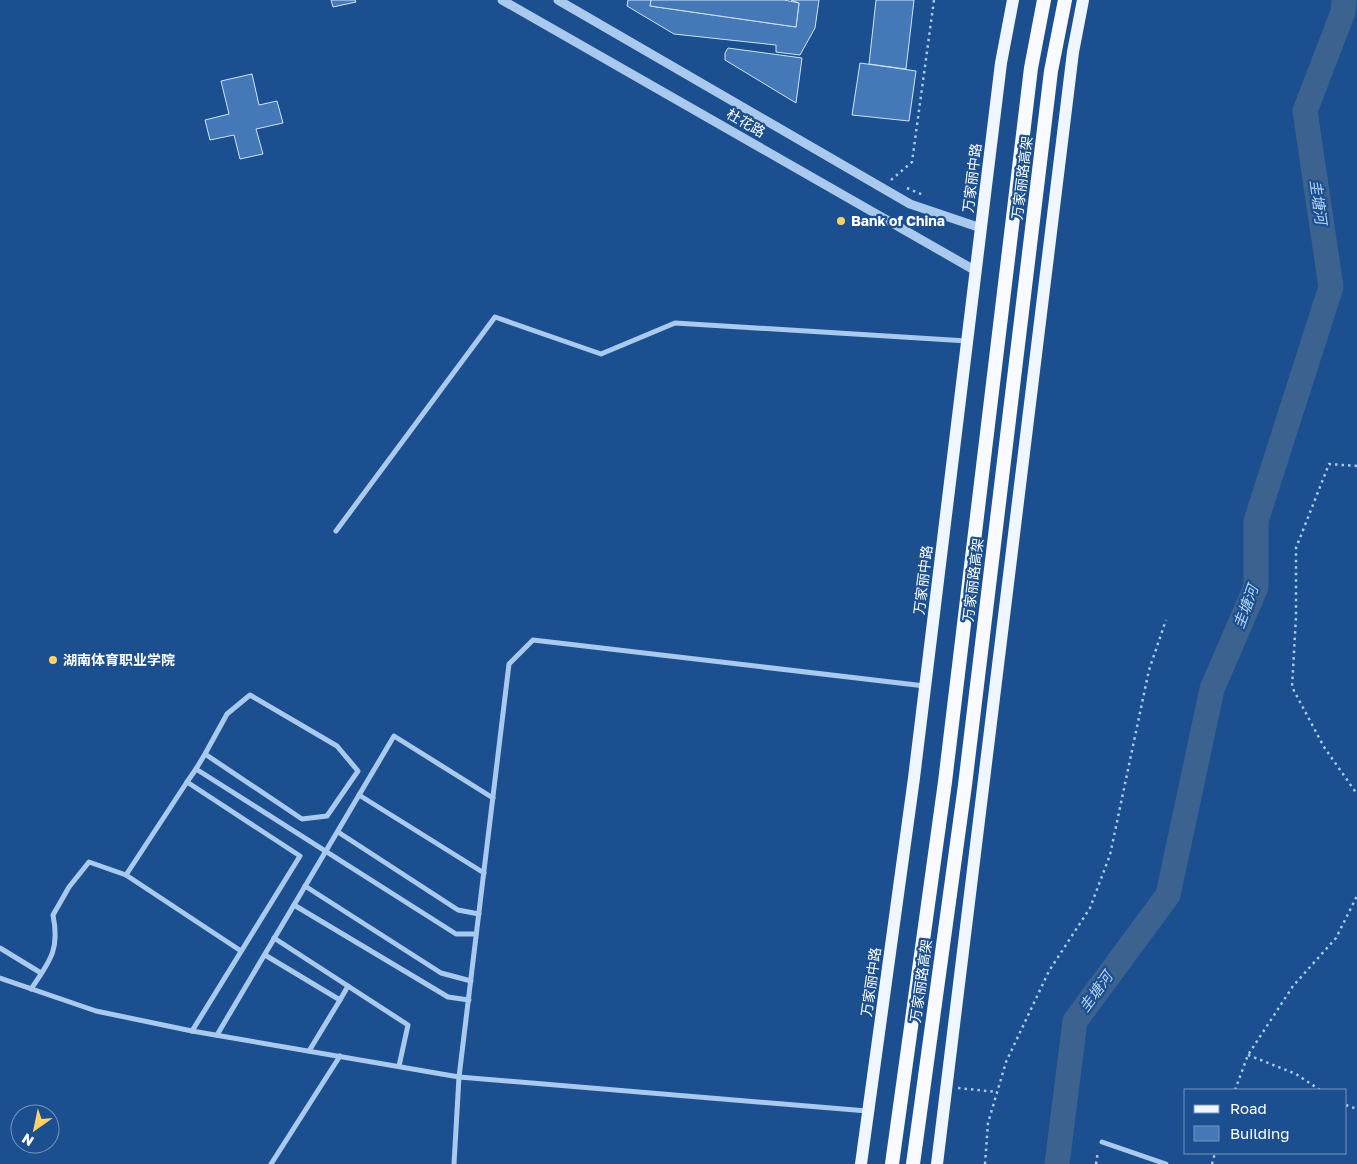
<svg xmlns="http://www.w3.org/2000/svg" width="1357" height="1164" viewBox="0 0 1357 1164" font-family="'Golos Text','Noto Sans SC',sans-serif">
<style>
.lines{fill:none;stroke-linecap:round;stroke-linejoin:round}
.river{stroke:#3c6290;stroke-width:25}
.building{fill:#4478b7;stroke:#cfe3fa}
.path{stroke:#a9c9ee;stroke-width:2.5;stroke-dasharray:2.5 4;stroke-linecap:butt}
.minor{stroke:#a9c9ee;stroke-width:5}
.tertiary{stroke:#a9c9ee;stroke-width:9}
.primary{stroke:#f0f6ff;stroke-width:12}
.trunk{stroke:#f8faff;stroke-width:14}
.poi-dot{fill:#ffd166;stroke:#1b4f8f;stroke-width:2}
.labels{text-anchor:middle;stroke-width:4.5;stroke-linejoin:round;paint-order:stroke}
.street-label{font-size:14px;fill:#fff;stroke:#1b4f8f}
.poi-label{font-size:14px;font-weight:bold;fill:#fff;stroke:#1b4f8f;text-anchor:start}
.water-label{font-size:15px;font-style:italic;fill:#b5d3f5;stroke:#1b4f8f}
</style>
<rect width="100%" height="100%" fill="#1b4f8f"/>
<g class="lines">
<polyline class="river" points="1057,1164 1075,1021 1168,895 1212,689 1256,587 1256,521 1331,287 1305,111 1343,12 1344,0"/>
</g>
<g class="building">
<polygon points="331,0 355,0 356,2 333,7"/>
<polygon points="628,0 651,0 650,6 796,27 799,3 791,0 819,0 815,28 800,55 776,52 776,45 674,34 627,6"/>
<polygon points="651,0 784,0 799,3 796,27 650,6"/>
<polygon points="876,0 914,0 906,69 869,64"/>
<polygon points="728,48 802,58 796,103 725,60 725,53"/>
<polygon points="860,63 916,71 909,121 852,115"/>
<polygon points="252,74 259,105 277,101 283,123 256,129 263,154 240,159 234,135 210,140 205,120 229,114 221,81"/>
</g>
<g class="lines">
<g class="path">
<polyline points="891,180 912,162 934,0"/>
<polyline points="907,188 923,195"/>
<polyline points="1357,466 1329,464 1296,548 1296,617 1292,687 1324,747 1357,794"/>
<polyline points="1248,1055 1296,1074 1320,1090"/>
<polyline points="958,1088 997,1092"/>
<polyline points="1235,1090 1248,1055 1293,986 1336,938 1357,896"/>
<polyline points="1346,1105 1357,1109"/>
<polyline points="985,1164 988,1123 1006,1062 1049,971 1090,908 1110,855 1149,670 1166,620"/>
<polyline points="1096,1164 1098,1151"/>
<polyline points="1212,1164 1215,1153"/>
</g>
<g class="minor">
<polyline points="336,531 495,317 601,354 675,323 967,341"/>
<polyline points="205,754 227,714 250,695 337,746 358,771 327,816 302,819 205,754 196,769 456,934 476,934"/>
<polyline points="187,782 196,769"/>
<polyline points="359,795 484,873"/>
<polyline points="338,832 458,910 479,914"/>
<polyline points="305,886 441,973 471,981"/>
<polyline points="294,905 448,997 469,1000"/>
<polyline points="274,938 408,1025 399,1066"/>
<polyline points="0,948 41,973"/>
<polyline points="265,955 340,1000 309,1051"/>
<polyline points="0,978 96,1011 192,1031 459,1077 509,664 533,640 925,686"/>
<path d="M31,989C50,961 60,950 53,915L69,887L89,862L126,875"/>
<polyline points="340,1000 348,986"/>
<polyline points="192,1031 300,856 187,782 126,875 241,951"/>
<polyline points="217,1035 394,736 493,798"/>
<polyline points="1102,1142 1166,1164"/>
<polyline points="271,1164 340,1056"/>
<polyline points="454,1164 459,1077 867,1111"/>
</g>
<g class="tertiary">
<polyline points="502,0 976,271"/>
<polyline points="558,0 910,204 981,228"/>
</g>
<g class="primary">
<polyline points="861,1164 914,778 1001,63 1013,0"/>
<polyline points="937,1164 1073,52 1083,0"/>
</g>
<g class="trunk">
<polyline points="892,1164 945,782 1031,68 1044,0"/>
<polyline points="913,1164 965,785 1051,71 1065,0"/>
</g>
</g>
<g class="poi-dot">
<circle cx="841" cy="221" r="5"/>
<circle cx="53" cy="660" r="5"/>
</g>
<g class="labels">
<g class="street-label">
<text transform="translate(746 123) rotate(30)" y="5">杜花路</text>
<text transform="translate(972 178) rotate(-83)" y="5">万家丽中路</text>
<text transform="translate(1022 178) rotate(-83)" y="5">万家丽路高架</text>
<text transform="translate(923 580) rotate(-83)" y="5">万家丽中路</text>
<text transform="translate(973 580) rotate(-83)" y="5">万家丽路高架</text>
<text transform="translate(921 981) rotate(-82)" y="5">万家丽路高架</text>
<text transform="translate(871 982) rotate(-82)" y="5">万家丽中路</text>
</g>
<g class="poi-label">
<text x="851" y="226">Bank of China</text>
<text x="63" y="665">湖南体育职业学院</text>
</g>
<g class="water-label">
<text transform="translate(1318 202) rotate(82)" y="5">圭塘河</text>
<text transform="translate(1246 607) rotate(-70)" y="5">圭塘河</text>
<text transform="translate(1096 992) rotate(-54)" y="5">圭塘河</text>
</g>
</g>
<rect x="1184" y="1089" width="162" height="65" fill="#1b4f8f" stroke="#7695bc"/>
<rect x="1194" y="1105" width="25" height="8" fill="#f0f6ff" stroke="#7695bc"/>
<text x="1230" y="1114" font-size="15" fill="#ffffff">Road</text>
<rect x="1194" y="1126" width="25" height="15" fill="#4478b7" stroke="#7695bc"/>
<text x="1230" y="1139" font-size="15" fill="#ffffff">Building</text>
<g transform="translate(35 1129) rotate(213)"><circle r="24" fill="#1b4f8f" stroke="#7695bc"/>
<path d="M0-4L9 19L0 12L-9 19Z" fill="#ffd166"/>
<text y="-8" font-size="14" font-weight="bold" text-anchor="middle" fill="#ffffff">N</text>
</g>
</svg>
